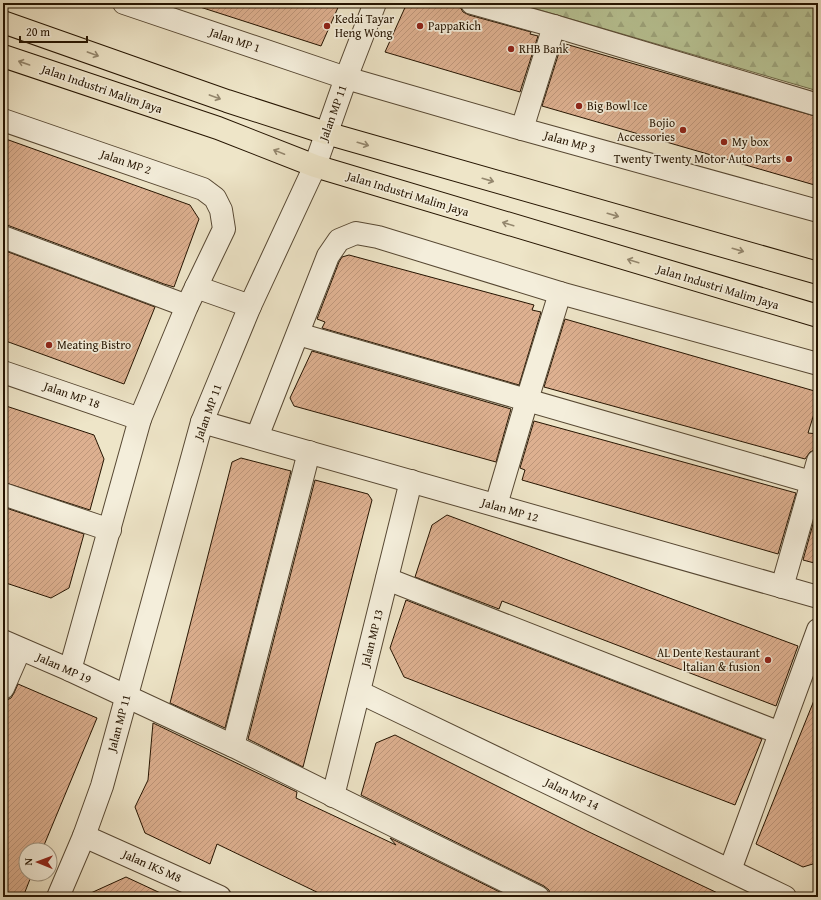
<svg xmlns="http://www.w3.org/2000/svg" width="821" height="900" viewBox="0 0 821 900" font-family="'Gentium Book Plus',serif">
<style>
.forest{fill:url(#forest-firs);stroke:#6f6c4c}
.building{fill:url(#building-hatch);stroke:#251401}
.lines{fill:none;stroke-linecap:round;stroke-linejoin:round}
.minor-casing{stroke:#574833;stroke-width:24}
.major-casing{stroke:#251401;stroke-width:24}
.minor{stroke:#f4eedb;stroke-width:22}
.major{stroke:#eee5c8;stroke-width:22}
.oneway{stroke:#94876e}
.poi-dot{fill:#8f2418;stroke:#f4eedb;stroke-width:1.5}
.labels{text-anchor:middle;stroke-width:3.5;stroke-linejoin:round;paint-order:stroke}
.poi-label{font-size:12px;fill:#251401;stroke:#f4eedb;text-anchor:start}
.street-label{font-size:12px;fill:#251401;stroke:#f4eedb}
</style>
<defs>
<pattern id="forest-firs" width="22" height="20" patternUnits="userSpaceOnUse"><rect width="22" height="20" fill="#b9c596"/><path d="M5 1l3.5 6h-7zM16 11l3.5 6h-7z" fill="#9fa880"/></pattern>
<pattern id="building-hatch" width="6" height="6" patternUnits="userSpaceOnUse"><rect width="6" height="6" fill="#ddb090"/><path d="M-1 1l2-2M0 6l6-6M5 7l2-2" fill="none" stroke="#be967a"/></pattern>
</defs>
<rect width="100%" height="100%" fill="#eee5c8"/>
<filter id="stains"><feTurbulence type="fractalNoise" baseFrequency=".005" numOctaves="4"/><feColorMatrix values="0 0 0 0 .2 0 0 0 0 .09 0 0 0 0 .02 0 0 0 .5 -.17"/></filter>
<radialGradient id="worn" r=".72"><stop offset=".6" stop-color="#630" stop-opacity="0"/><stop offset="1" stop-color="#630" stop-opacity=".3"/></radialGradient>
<polygon class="forest" points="516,3 818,3 818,91"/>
<g class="building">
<polygon points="200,3 340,3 321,46 200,7"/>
<polygon points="407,3 446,3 460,7 463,12 469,15 531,32 530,34 538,36 520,92 385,52"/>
<polygon points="562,43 818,117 818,186 542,106"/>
<polygon points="3,138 190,205 199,219 174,287 164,284 7,225 3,225"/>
<polygon points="3,250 155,307 124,384 3,340"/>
<polygon points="349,255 534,305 532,310 541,312 519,385 322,328 325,322 317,319 339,262 342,257"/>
<polygon points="565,319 818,392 818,401 808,433 818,434 818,449 810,452 805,459 544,387"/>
<polygon points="312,351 511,409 496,462 294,406 290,398"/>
<polygon points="3,405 94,435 104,459 90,510 3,482"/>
<polygon points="534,421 796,493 778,554 522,480 525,470 520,468"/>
<polygon points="241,458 291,471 225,728 170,703 232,462"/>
<polygon points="315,480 368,494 372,500 303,767 248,739"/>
<polygon points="818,506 818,564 803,560"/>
<polygon points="3,507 84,534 69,588 51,598 3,582"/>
<polygon points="447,515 798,646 776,706 502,601 499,609 415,577 432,525"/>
<polygon points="406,600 762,739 735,805 404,677 390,648"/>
<polygon points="18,684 97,718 42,850 26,850 26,874 32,874 23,897 3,897 3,708 7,700 11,698 14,693"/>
<polygon points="817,693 818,857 816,863 803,867 756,844"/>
<polygon points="153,723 297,792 296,798 396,845 390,838 510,897 327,897 217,844 210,864 145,833 135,807 148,780"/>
<polygon points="395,735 587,831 726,897 550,897 549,890 544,886 361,795 376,743"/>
<polygon points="126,877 169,897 82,897"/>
</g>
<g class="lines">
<g class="minor-casing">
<g id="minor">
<polyline points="124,3 346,78 522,129 818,211"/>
<polyline points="472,3 554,26 818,105"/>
<polyline points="3,120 203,189 215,198 221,210 224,229 187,306 140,419 70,670"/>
<polyline points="522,129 554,26"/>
<polyline points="3,237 187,306"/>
<polyline points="196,287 250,306"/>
<polyline points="298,334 818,484"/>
<polyline points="3,372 140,419"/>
<polyline points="202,422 818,597"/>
<polyline points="257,437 328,256 339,240 356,233 378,237 560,293 818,364"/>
<polyline points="3,494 110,530"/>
<polyline points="496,505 527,400 560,293"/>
<polyline points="387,579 780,733"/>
<polyline points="782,587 818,461"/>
<polyline points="3,641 70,670 233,746 538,897"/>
<polyline points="3,688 20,649"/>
<polyline points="359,692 785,897"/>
<polyline points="233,746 309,452"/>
<polyline points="333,796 411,481"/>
<polyline points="84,836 220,897"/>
<polyline points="730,870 818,630"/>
<polyline points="58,897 84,836 102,786 202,422 250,306 315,166 346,78 375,3"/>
</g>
</g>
<g class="major-casing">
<g id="major">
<polyline points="3,22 227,101 326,133 818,273"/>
<polyline points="3,56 218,128 315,166 818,316"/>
</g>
</g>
<use href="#minor" class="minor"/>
<use href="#major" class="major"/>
</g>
<defs><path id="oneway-shaft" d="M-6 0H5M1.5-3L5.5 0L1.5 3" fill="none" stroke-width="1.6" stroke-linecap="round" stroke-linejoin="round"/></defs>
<g class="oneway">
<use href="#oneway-shaft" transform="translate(93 54) rotate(20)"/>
<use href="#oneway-shaft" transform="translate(24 63) rotate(-161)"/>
<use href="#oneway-shaft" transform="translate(215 97) rotate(20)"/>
<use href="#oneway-shaft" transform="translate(363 144) rotate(16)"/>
<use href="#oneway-shaft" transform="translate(279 152) rotate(-158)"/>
<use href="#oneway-shaft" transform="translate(488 180) rotate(16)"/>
<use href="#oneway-shaft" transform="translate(613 215) rotate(16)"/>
<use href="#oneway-shaft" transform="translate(508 224) rotate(-163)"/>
<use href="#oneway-shaft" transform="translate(738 250) rotate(16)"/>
<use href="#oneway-shaft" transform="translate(633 261) rotate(-163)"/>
</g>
<g class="poi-dot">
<circle cx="327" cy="26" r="4"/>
<circle cx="420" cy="26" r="4"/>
<circle cx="511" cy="49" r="4"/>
<circle cx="579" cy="106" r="4"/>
<circle cx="683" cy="130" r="4"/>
<circle cx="724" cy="142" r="4"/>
<circle cx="789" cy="159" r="4"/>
<circle cx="49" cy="345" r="4"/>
<circle cx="768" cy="660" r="4"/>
</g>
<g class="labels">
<g class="poi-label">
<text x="335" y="23">Kedai Tayar<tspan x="335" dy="14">Heng Wong</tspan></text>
<text x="428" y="30">PappaRich</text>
<text x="519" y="53">RHB Bank</text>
<text x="587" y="110">Big Bowl Ice</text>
<text x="675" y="127" text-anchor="end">Bojio<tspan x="675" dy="14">Accessories</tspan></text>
<text x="732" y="146">My box</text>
<text x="781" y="163" text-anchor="end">Twenty Twenty Motor Auto Parts</text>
<text x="57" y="349">Meating Bistro</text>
<text x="760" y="657" text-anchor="end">AL Dente Restaurant<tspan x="760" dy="14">ltalian &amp; fusion</tspan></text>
</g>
<g class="street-label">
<text transform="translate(235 40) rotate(19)" y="4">Jalan MP 1</text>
<text transform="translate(102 89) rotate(19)" y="4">Jalan Industri Malim Jaya</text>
<text transform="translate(333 113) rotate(-70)" y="4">Jalan MP 11</text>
<text transform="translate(570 142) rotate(16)" y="4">Jalan MP 3</text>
<text transform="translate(126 162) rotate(19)" y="4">Jalan MP 2</text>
<text transform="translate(408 194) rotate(17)" y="4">Jalan Industri Malim Jaya</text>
<text transform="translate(718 287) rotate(17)" y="4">Jalan Industri Malim Jaya</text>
<text transform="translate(72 395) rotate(19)" y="4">Jalan MP 18</text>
<text transform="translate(208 412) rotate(-70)" y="4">Jalan MP 11</text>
<text transform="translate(510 510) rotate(16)" y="4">Jalan MP 12</text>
<text transform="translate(372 638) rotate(-76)" y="4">Jalan MP 13</text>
<text transform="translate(64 668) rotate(24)" y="4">Jalan MP 19</text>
<text transform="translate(119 723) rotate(-75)" y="4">Jalan MP 11</text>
<text transform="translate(572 794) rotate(26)" y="4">Jalan MP 14</text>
<text transform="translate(152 866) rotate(24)" y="4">Jalan IKS M8</text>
</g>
</g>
<rect width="821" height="900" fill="none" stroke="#eee5c8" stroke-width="16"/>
<rect x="4" y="4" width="813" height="892" fill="none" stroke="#251401" stroke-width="2"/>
<rect x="8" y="8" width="805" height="884" fill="none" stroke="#251401"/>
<g transform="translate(38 862) rotate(271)"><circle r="19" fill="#f4eedb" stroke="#a19784"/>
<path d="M0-3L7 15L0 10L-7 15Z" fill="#8f2418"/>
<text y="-6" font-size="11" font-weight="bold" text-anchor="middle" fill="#251401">N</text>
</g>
<path d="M20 36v6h67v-6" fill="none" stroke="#251401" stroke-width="2"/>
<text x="26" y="36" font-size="12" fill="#251401" stroke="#f4eedb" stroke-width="3" paint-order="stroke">20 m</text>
<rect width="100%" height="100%" filter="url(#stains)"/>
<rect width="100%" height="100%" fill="url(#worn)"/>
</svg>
